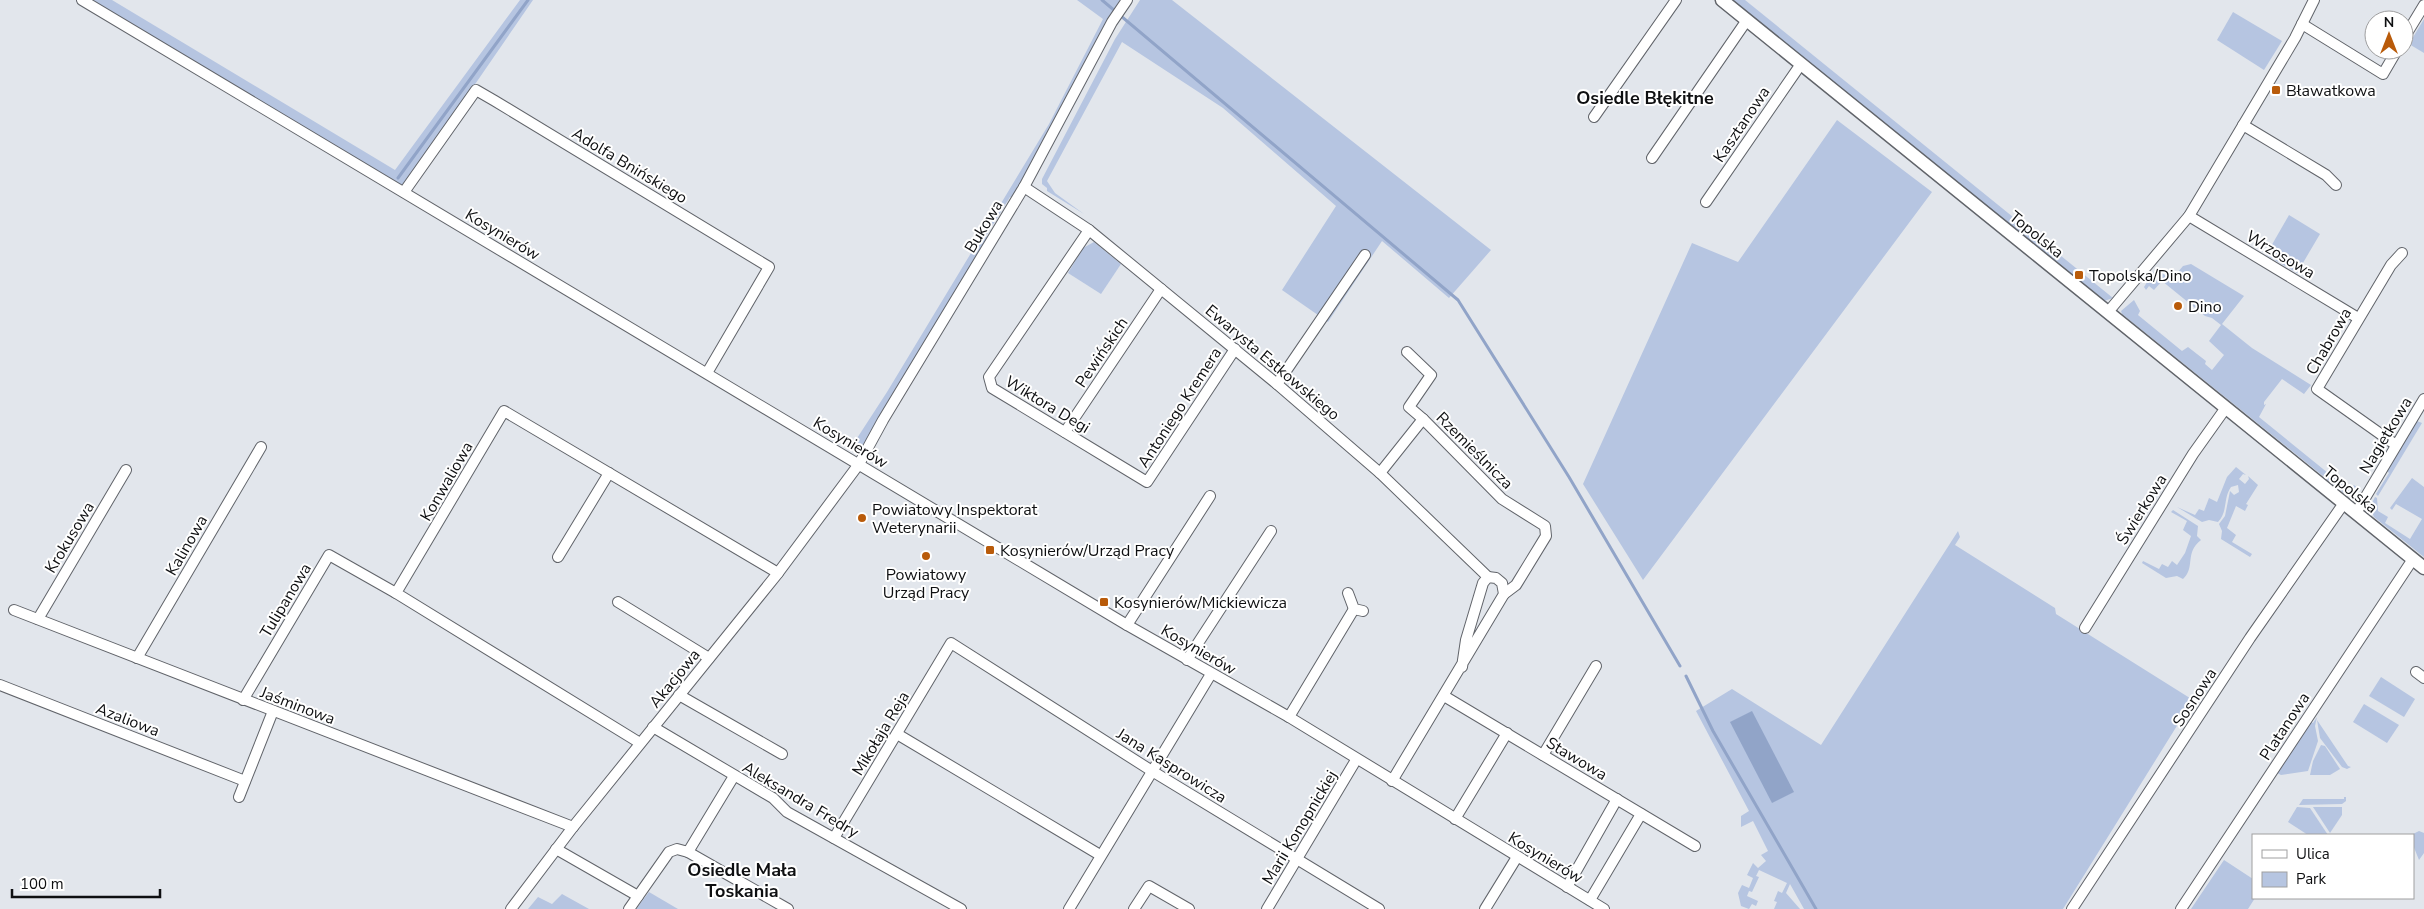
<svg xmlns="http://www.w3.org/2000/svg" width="2424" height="909" viewBox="0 0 2424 909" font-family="'Nunito Sans',sans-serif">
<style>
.green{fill:#b6c5e1}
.water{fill:#91a4c8}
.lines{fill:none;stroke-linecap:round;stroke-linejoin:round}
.stream{stroke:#91a4c8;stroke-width:3}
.minor-casing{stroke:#61646a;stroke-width:12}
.tertiary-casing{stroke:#61646a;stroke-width:15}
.minor{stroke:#fff;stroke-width:10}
.tertiary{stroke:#fff;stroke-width:12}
.poi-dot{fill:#b95b0a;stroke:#fff;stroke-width:2}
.labels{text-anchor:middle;stroke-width:4;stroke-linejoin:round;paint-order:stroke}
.poi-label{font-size:16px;fill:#0e0f11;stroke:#fff;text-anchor:start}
.street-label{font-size:16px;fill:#0e0f11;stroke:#fff}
.neighbourhood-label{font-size:18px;font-weight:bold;fill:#0e0f11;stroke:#fff}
</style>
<rect width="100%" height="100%" fill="#e2e6ec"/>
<g class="green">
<polygon points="90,0 112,0 395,170 520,0 533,0 409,180 401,186"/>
<polygon points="1077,0 1120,0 1107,22 1013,198 1010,197 986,236 989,238 882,411 863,447 860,445 850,449 887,392 1049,124 1103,19"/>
<polygon points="1140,0 1172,0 1491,250 1449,298 1382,241 1328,322 1282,290 1336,206 1223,108 1122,42 1047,181 1055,193 1084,214 1047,191 1047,188 1042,184 1042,179 1115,39"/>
<polygon points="1732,0 1745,0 2113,298 2104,301"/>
<polygon points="2233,12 2282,41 2264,70 2217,40"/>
<polygon points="2424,19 2424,53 2409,44"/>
<polygon points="1837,120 1932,192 1643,580 1583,484 1692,243 1738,262"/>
<polygon points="2289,215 2320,234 2297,273 2266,255"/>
<polygon points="1094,242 1121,264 1101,294 1068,273 1083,248"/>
<polygon points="2191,264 2244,296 2222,324 2252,348 2311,385 2304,394 2282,379 2264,402 2264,405 2266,404 2259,417 2349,490 2354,485 2360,490 2344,493 2122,314 2121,311 2134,300 2140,311 2138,315 2182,351 2188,347 2206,361 2205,364 2212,370 2224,355 2209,341 2221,325 2212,318 2205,316 2162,281 2154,290 2149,286 2146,290 2144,287 2156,268 2171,280 2183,266"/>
<polygon points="2417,421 2422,423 2378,496 2376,494 2389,473 2387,471"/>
<path d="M2236,467L2246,475L2243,474L2239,479L2245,484L2249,479L2248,476L2258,485L2246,504L2248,505L2245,511L2236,506L2227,528L2236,535L2232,542L2252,554L2250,557L2221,539L2222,531L2219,524L2225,516L2230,491L2234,495L2239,492L2238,485L2231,487C2223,498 2228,512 2218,522L2209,520L2202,522L2177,507L2195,515L2199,509L2204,511L2209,498L2217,502L2227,477Z"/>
<polygon points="2412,478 2424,487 2424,557 2374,517 2370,507 2375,497 2377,498 2378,511 2388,517 2385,523 2410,539 2422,519 2396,504 2392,510 2390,508"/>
<path d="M2173,510L2198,526L2197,536L2201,540C2184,553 2196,567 2183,579L2177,576L2166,578L2142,563L2143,561L2159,569L2162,564L2168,567L2172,561L2177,565L2185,553L2191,536L2183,530L2187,521L2171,512Z"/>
<polygon points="1958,531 1960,537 1955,545 2055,608 2056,614 2193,700 2063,909 1804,909 1790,884 1786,893 1800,909 1774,909 1777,902 1774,901 1778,891 1782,893 1787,883 1759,870 1756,876 1759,877 1752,892 1749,891 1747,896 1758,901 1756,906 1752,904 1749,909 1741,906 1738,893 1742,885 1749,888 1753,878 1747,875 1753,863 1758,868 1766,861 1761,855 1768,851 1753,821 1741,827 1741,816 1749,811 1696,711 1732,689 1821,745"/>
<polygon points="2381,677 2415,699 2404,717 2369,696"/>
<polygon points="2364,704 2399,725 2387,743 2353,722"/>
<polygon points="2317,717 2315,726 2318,741 2308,771 2281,775 2277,773 2311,722 2313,723"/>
<polygon points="2317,720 2348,766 2351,767 2347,769 2342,767 2320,738"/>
<polygon points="2321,745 2325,746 2340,769 2330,775 2310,775 2313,761"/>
<polygon points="2344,797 2346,797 2346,801 2342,804 2299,805 2303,799 2344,799"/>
<polygon points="2297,807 2310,808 2328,835 2308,835 2288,822"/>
<polygon points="2313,807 2342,807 2342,815 2330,833"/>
<polygon points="2419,831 2424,833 2424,853 2419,860 2413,845 2413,835 2411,835"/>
<polygon points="2224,860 2253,879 2253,898 2255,898 2248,909 2191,909"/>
<polygon points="649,892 678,909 636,909"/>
<polygon points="562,894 589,909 528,909 538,897 552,904"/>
</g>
<polygon class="water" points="1752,711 1794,792 1772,803 1730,722"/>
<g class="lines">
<g class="stream">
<polyline points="1102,0 1458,300 1569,477 1680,666"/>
<polyline points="398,178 528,0"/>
<polyline points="1686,676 1713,731 1816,909"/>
</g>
<g class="minor-casing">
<g id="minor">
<polyline points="82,0 1127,625 1289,717 1604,909"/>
<polyline points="2302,24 2383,74 2397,50"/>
<polyline points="2404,38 2424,5"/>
<polyline points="1594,117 1676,0"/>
<polyline points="2243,125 2326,175 2336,185"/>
<polyline points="1652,158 1747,20"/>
<polyline points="1024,187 1089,230 1277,384 1380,473 1488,577"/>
<polyline points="404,192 476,90 495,101 769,267 707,373"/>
<polyline points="1706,202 1801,64"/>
<polyline points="2189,216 2358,318"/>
<polyline points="1089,230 989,377 992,388 1147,482 1235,349"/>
<polyline points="2108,312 2189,216 2295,38 2314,0"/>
<polyline points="1407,352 1431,375 1409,407 1423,419"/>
<polyline points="1277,384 1365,255"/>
<polyline points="1065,432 1161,289"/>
<polyline points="2396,445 2317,389 2391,265 2402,253"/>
<polyline points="1380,473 1423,419 1502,499 1545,526 1546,536 1516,585 1504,594"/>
<polyline points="2356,513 2424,399"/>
<polyline points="558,557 609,473"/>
<polyline points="1348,593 1354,609 1363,611"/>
<polyline points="618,602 709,658"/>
<polyline points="14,610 573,827"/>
<polyline points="38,619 126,470"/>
<polyline points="1127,625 1210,496"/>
<polyline points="2085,628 2193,454 2225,409"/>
<polyline points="137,658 261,447"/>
<polyline points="1187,660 1271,531"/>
<polyline points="2416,672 2424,678"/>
<polyline points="0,685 245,781"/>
<polyline points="679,695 782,754"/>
<polyline points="1444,696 1695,846"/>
<polyline points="243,700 329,555 396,593"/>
<polyline points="1289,717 1354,609"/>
<polyline points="653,727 773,798 787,812 961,909"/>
<polyline points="897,734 1100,855"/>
<polyline points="640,743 396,593 504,411 778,573"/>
<polyline points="1543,755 1596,666"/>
<polyline points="1392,781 1504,594 1502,583 1496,578 1488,577 1483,583 1466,640 1462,667"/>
<polyline points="239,797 273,711"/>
<polyline points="1455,819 1507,733"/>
<polyline points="834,838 951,643 1152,771 1379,909"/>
<polyline points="556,849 638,896"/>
<polyline points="688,852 788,909"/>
<polyline points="1567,887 1617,799"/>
<polyline points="1590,900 1641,814"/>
<polyline points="511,909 573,827 778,573 859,464 883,420 1024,187 1112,22 1127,0"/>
<polyline points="629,909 669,852 677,849 688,852 734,776"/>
<polyline points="1069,909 1211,674"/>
<polyline points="1134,909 1149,886 1189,909"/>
<polyline points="1267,909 1356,760"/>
<polyline points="1485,909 1517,857"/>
<polyline points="2072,909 2250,638 2344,503"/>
<polyline points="2181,909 2413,559"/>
</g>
</g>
<g class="tertiary-casing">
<polyline id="tertiary" points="1722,0 2424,568"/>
</g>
<use href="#minor" class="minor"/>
<use href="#tertiary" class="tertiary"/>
</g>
<g class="poi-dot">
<rect x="2271" y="85" width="10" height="10" rx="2.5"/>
<rect x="2074" y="270" width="10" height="10" rx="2.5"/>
<circle cx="2178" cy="306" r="5"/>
<circle cx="862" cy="518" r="5"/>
<rect x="985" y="545" width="10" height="10" rx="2.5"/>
<circle cx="926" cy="556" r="5"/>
<rect x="1099" y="597" width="10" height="10" rx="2.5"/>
</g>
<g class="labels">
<g class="poi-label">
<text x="2286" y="96">Bławatkowa</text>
<text x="2089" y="281">Topolska/Dino</text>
<text x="2188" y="312">Dino</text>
<text x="872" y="515">Powiatowy Inspektorat<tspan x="872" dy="18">Weterynarii</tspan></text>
<text x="1000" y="556">Kosynierów/Urząd Pracy</text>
<text x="926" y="580" text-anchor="middle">Powiatowy<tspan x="926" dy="18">Urząd Pracy</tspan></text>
<text x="1114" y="608">Kosynierów/Mickiewicza</text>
</g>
<g class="street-label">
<text transform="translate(1741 124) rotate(-56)" y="6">Kasztanowa</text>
<text transform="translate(630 165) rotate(31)" y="6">Adolfa Bnińskiego</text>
<text transform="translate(983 226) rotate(-59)" y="6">Bukowa</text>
<text transform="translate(503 234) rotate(31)" y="6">Kosynierów</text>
<text transform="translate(2037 234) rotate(39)" y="6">Topolska</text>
<text transform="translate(2281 254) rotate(31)" y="6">Wrzosowa</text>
<text transform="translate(2328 341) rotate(-60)" y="6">Chabrowa</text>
<text transform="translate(1101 352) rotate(-56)" y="6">Pewińskich</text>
<text transform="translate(1273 362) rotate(40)" y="6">Ewarysta Estkowskiego</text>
<text transform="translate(1048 404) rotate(31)" y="6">Wiktora Degi</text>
<text transform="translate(1179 407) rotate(-57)" y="6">Antoniego Kremera</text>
<text transform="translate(2385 435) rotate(-59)" y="6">Nagietkowa</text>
<text transform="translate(851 442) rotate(31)" y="6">Kosynierów</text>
<text transform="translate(1475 450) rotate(45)" y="6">Rzemieślnicza</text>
<text transform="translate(446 481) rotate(-60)" y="6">Konwaliowa</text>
<text transform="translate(2351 489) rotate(39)" y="6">Topolska</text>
<text transform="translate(2141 509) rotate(-58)" y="6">Świerkowa</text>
<text transform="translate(69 537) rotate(-59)" y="6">Krokusowa</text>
<text transform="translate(186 545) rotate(-60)" y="6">Kalinowa</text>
<text transform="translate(285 600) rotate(-59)" y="6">Tulipanowa</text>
<text transform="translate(1199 649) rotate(30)" y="6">Kosynierów</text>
<text transform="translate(674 678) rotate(-51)" y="6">Akacjowa</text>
<text transform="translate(2194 697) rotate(-57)" y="6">Sosnowa</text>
<text transform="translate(298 705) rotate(21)" y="6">Jaśminowa</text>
<text transform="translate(128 719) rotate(21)" y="6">Azaliowa</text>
<text transform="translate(2284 726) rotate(-57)" y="6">Platanowa</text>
<text transform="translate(880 733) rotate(-59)" y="6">Mikołaja Reja</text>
<text transform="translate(1577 758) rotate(31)" y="6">Stawowa</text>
<text transform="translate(1172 765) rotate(32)" y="6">Jana Kasprowicza</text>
<text transform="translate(801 799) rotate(31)" y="6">Aleksandra Fredry</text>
<text transform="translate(1299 827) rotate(-59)" y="6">Marii Konopnickiej</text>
<text transform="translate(1546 857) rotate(31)" y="6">Kosynierów</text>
</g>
<g class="neighbourhood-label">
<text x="1645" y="104">Osiedle Błękitne</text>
<text x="742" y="876">Osiedle Mała<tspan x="742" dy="21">Toskania</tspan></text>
</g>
</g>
<rect x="2252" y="834" width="162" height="65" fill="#ffffff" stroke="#9f9fa0"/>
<rect x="2262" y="850" width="25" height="8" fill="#ffffff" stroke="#9f9fa0"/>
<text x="2296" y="859" font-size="15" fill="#0e0f11">Ulica</text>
<rect x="2262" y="872" width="25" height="15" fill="#b6c5e1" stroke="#9f9fa0"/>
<text x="2296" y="884" font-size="15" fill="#0e0f11">Park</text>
<g transform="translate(2389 35)"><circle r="24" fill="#ffffff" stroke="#9f9fa0"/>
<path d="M0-4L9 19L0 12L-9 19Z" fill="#b95b0a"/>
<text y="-8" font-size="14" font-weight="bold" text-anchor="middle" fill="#0e0f11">N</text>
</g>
<path d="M12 889v8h148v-8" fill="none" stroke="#0e0f11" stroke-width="2.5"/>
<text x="20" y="889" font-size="15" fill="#0e0f11" stroke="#ffffff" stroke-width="4" paint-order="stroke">100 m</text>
</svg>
